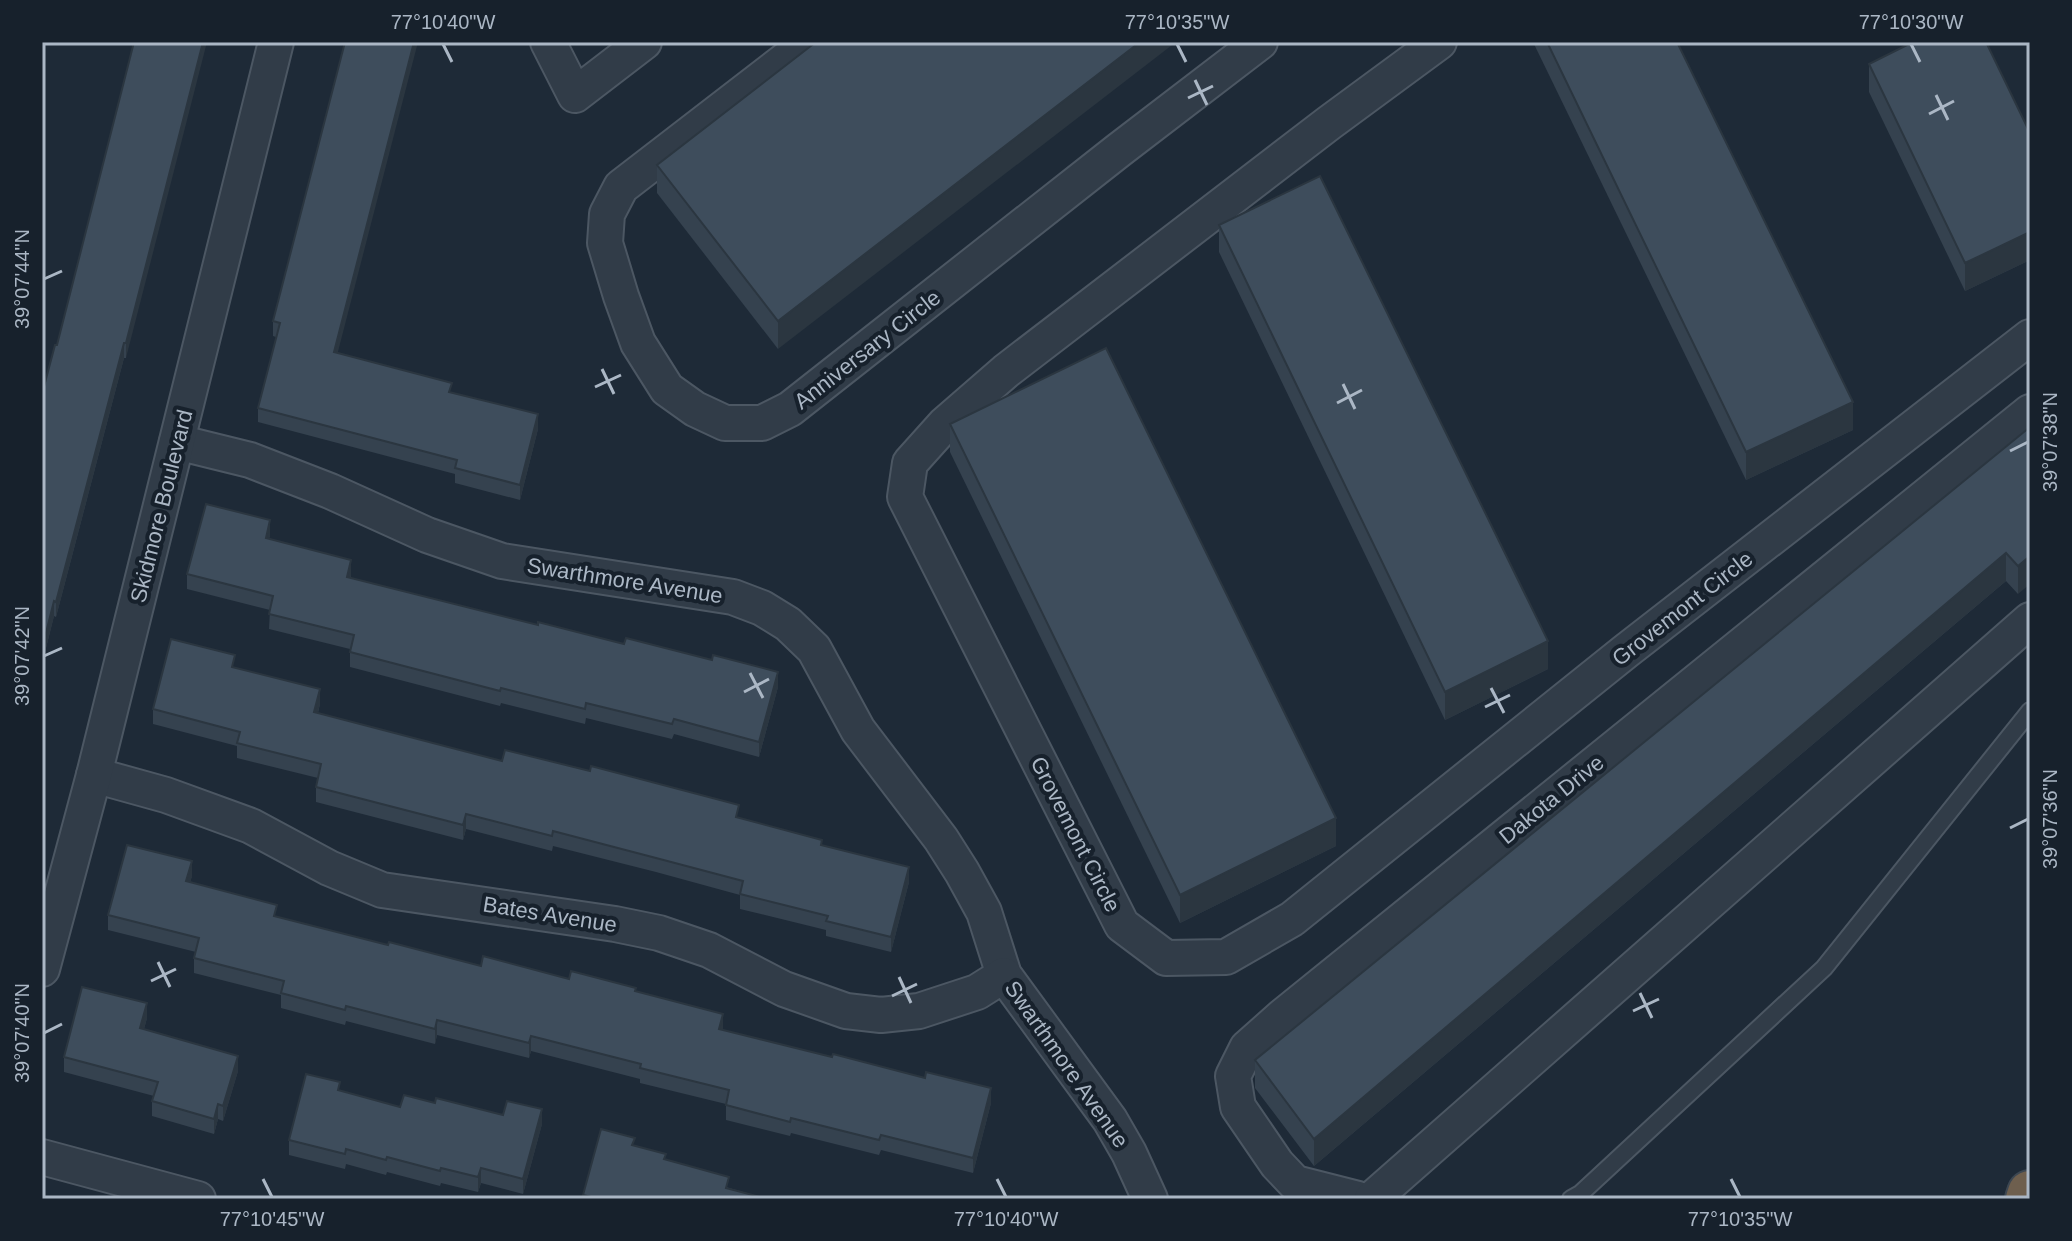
<svg xmlns="http://www.w3.org/2000/svg" width="2072" height="1241" viewBox="0 0 2072 1241" font-family="Arial,sans-serif">
<style>
.lines{fill:none;stroke-linecap:round;stroke-linejoin:round}
.service-casing{stroke:#4c5763;stroke-width:20}
.minor-casing{stroke:#4c5763;stroke-width:38}
.motorway-casing{stroke:#3c4752;stroke-width:48}
.service{stroke:#313c48;stroke-width:16}
.minor{stroke:#313c48;stroke-width:34}
.motorway{stroke:#6e5f4e;stroke-width:44}
.wall{fill:#35424f}
.shaded-wall{fill:#2b3640}
.building{fill:#3e4d5c;stroke:#2b3640;stroke-width:2}
.ticks{fill:none;stroke:#abb7c5;stroke-width:3}
.labels{text-anchor:middle;stroke-width:8;stroke-linejoin:round;paint-order:stroke}
.street-label{font-size:22px;fill:#abb7c5;stroke:#17212c}
.neatline{fill:none;stroke:#abb7c5;stroke-width:3}
.ticks-label{font-size:20px;text-anchor:middle;fill:#abb7c5}
</style>
<rect width="100%" height="100%" fill="#1e2a37"/>
<g class="lines">
<g class="service-casing">
<polyline id="service" points="1571,1199 1580,1194 1824,968 2030,711"/>
</g>
<g class="minor-casing">
<g id="minor">
<polyline points="548,42 575,95 644,42"/>
<polyline points="809,42 621,187 607,214 605,243 621,296 638,343 667,389 695,409 725,423 762,423 790,409 1119,150 1260,42"/>
<polyline points="1439,42 1329,123 1006,371 945,424 910,463 905,497 1122,925 1166,958 1226,957 1292,919 1626,651 2030,337"/>
<polyline points="177,442 250,460 330,491 427,535 502,561 733,597 762,608 788,624 814,649 858,730 941,839 962,872 984,912 1004,975 1110,1120 1129,1153 1150,1199"/>
<polyline points="94,775 166,795 251,826 329,868 382,890 615,924 659,933 709,950 784,989 846,1011 881,1015 919,1011 977,992 1004,975"/>
<polyline points="42,969 94,775 276,42"/>
<polyline points="42,1157 198,1199"/>
<polyline points="1358,1199 1295,1183 1277,1164 1238,1107 1233,1076 1247,1048 1283,1016 2030,412"/>
<polyline points="1372,1199 2030,620"/>
</g>
</g>
<g class="motorway-casing">
<polyline id="motorway" points="2028,1199 2030,1193"/>
</g>
<use href="#service" class="service"/>
<use href="#minor" class="minor"/>
<use href="#motorway" class="motorway"/>
</g>
<g class="wall">
<polygon points="134,42 126,358 124,358 56,617 54,616 42,664 42,394 57,345"/>
<polygon points="345,42 338,353 452,393 538,429 520,500 455,483 455,474 258,422 258,408 276,337 273,336 273,321"/>
<polygon points="816,42 778,349 657,193 657,165"/>
<polygon points="1533,42 1677,42 1853,430 1746,480"/>
<polygon points="1869,64 2030,133 2030,260 1965,291 1869,92"/>
<polygon points="1219,225 1548,669 1445,720 1219,252"/>
<polygon points="950,424 1336,846 1180,923 950,452"/>
<polygon points="2030,427 2018,594 2006,581 1314,1166 1255,1088 1255,1060"/>
<polygon points="270,535 269,539 351,575 351,578 778,687 759,757 674,734 672,739 586,718 585,724 501,703 500,706 350,667 350,649 269,629 270,610 187,589 187,574"/>
<polygon points="235,668 320,704 318,713 502,761 739,818 822,845 909,882 891,952 826,936 826,930 740,909 740,895 656,872 553,846 552,851 466,829 463,840 316,802 316,787 318,778 237,758 237,746 153,724 153,709"/>
<polygon points="192,876 190,882 277,917 388,945 481,966 569,979 636,991 723,1030 991,1103 973,1173 881,1150 879,1155 791,1133 790,1136 726,1120 726,1104 640,1083 640,1079 531,1051 529,1058 437,1035 435,1044 346,1021 345,1025 281,1008 281,995 194,973 194,958 196,952 108,930 108,915"/>
<polygon points="147,1018 144,1029 238,1071 223,1121 218,1119 214,1134 152,1116 152,1101 154,1096 64,1072 64,1057"/>
<polygon points="340,1091 400,1107 435,1103 542,1124 523,1194 481,1183 478,1192 441,1183 440,1186 387,1172 386,1175 346,1164 345,1169 289,1155 289,1140"/>
<polygon points="635,1145 729,1188 768,1199 583,1199 583,1195"/>
</g>
<g class="shaded-wall">
<polygon points="203,42 207,42 126,358 126,343"/>
<polygon points="414,42 418,42 334,367 334,352"/>
<polygon points="1140,42 1176,42 778,349 778,321"/>
<polygon points="2030,232 2030,260 1965,291 1965,263"/>
<polygon points="124,343 124,358 56,617 56,602"/>
<polygon points="1853,402 1853,430 1746,480 1746,452"/>
<polygon points="538,414 538,429 520,500 520,485"/>
<polygon points="270,520 270,535 266,553 266,538"/>
<polygon points="2006,553 2006,581 1314,1166 1314,1139"/>
<polygon points="2030,556 2030,584 2018,594 2018,566"/>
<polygon points="351,560 351,575 347,592 347,577"/>
<polygon points="54,601 54,616 42,664 42,649"/>
<polygon points="1548,641 1548,669 1445,720 1445,692"/>
<polygon points="778,672 778,687 759,757 759,742"/>
<polygon points="320,689 320,704 314,727 314,712"/>
<polygon points="466,814 466,829 463,840 463,825"/>
<polygon points="1336,818 1336,846 1180,923 1180,895"/>
<polygon points="192,861 192,876 186,896 186,881"/>
<polygon points="909,867 909,882 891,952 891,937"/>
<polygon points="147,1003 147,1018 140,1043 140,1028"/>
<polygon points="723,1014 723,1029 719,1044 719,1029"/>
<polygon points="437,1020 437,1035 435,1044 435,1029"/>
<polygon points="531,1036 531,1051 529,1058 529,1043"/>
<polygon points="238,1056 238,1071 223,1121 223,1106"/>
<polygon points="991,1088 991,1103 973,1173 973,1158"/>
<polygon points="218,1104 218,1119 214,1134 214,1119"/>
<polygon points="542,1109 542,1124 523,1194 523,1179"/>
<polygon points="481,1168 481,1183 478,1192 478,1177"/>
</g>
<g class="building">
<polygon points="134,42 203,42 126,343 124,343 56,602 54,601 42,649 42,394 55,345 57,345"/>
<polygon points="345,42 414,42 334,352 452,383 449,392 538,414 520,485 455,468 457,460 258,408 280,323 273,321"/>
<polygon points="816,42 1140,42 778,321 657,165"/>
<polygon points="1547,42 1677,42 1853,402 1746,452"/>
<polygon points="1913,42 1986,42 2030,133 2030,232 1965,263 1869,64"/>
<polygon points="1320,176 1548,641 1445,692 1219,225"/>
<polygon points="1106,348 1336,818 1180,895 950,424"/>
<polygon points="2030,427 2030,556 2018,566 2006,553 1314,1139 1255,1060"/>
<polygon points="206,504 270,520 266,538 351,560 347,577 538,625 538,622 624,644 626,638 712,660 713,655 778,672 759,742 674,719 672,724 586,703 585,709 501,688 500,691 350,652 354,635 269,614 273,596 187,574"/>
<polygon points="171,639 235,655 232,667 320,689 314,712 502,761 505,750 590,771 591,766 739,805 736,817 822,840 821,845 909,867 891,937 826,921 828,916 740,894 743,881 656,858 553,831 552,836 466,814 463,825 316,787 321,764 237,743 240,732 153,709"/>
<polygon points="127,845 192,861 186,881 277,905 274,916 388,945 389,942 481,966 483,956 569,979 571,971 636,988 635,991 723,1014 719,1029 832,1057 833,1054 925,1078 926,1072 991,1088 973,1158 881,1135 879,1140 791,1118 790,1122 726,1105 729,1090 640,1068 641,1064 531,1036 529,1043 437,1020 435,1029 346,1006 345,1010 281,993 284,981 194,958 199,938 108,915"/>
<polygon points="82,987 147,1003 140,1028 238,1056 223,1106 218,1104 214,1119 152,1101 158,1082 64,1057"/>
<polygon points="306,1074 340,1082 338,1090 400,1107 404,1095 435,1103 436,1098 503,1115 507,1101 542,1109 523,1179 481,1168 478,1177 441,1168 440,1171 387,1157 386,1160 346,1149 345,1154 289,1140"/>
<polygon points="601,1129 635,1138 632,1145 666,1154 664,1159 729,1177 726,1188 768,1199 599,1199 583,1195"/>
</g>
<path class="ticks" d="M443,44L452,62M1177,44L1186,62M1911,44L1920,62M1195,80L1207,105M1936,95L1948,120M1188,98L1213,86M1929,114L1954,101M44,279L62,271M602,369L614,394M1343,384L1355,409M595,387L621,375M1337,403L1362,390M2010,451L2028,442M44,656L62,648M750,673L763,698M1491,688L1504,713M744,692L769,679M1485,707L1510,695M2010,828L2028,819M158,962L170,987M899,977L911,1003M151,981L176,969M1640,993L1652,1018M892,996L917,984M1633,1011L1659,999M44,1033L62,1024M263,1179L272,1197M997,1179L1006,1197M1731,1179L1740,1197"/>
<g class="labels">
<g class="street-label">
<text transform="translate(867 349) rotate(-38)" y="8">Anniversary Circle</text>
<text transform="translate(161 506) rotate(-76)" y="8">Skidmore Boulevard</text>
<text transform="translate(625 580) rotate(9)" y="8">Swarthmore Avenue</text>
<text transform="translate(1682 608) rotate(-38)" y="8">Grovemont Circle</text>
<text transform="translate(1551 799) rotate(-39)" y="8">Dakota Drive</text>
<text transform="translate(1076 834) rotate(63)" y="8">Grovemont Circle</text>
<text transform="translate(550 914) rotate(9)" y="8">Bates Avenue</text>
<text transform="translate(1067 1064) rotate(55)" y="8">Swarthmore Avenue</text>
</g>
</g>
<rect width="2072" height="1241" fill="none" stroke="#17212c" stroke-width="88"/>
<rect x="44" y="44" width="1984" height="1153" class="neatline"/>
<g class="ticks-label">
<text x="443" y="29">77°10'40"W</text>
<text x="1177" y="29">77°10'35"W</text>
<text x="1911" y="29">77°10'30"W</text>
<text transform="translate(22 279) rotate(-90)" y="7">39°07'44"N</text>
<text transform="translate(2050 442) rotate(-90)" y="7">39°07'38"N</text>
<text transform="translate(22 656) rotate(-90)" y="7">39°07'42"N</text>
<text transform="translate(2050 819) rotate(-90)" y="7">39°07'36"N</text>
<text transform="translate(22 1033) rotate(-90)" y="7">39°07'40"N</text>
<text x="272" y="1226">77°10'45"W</text>
<text x="1006" y="1226">77°10'40"W</text>
<text x="1740" y="1226">77°10'35"W</text>
</g>
</svg>
